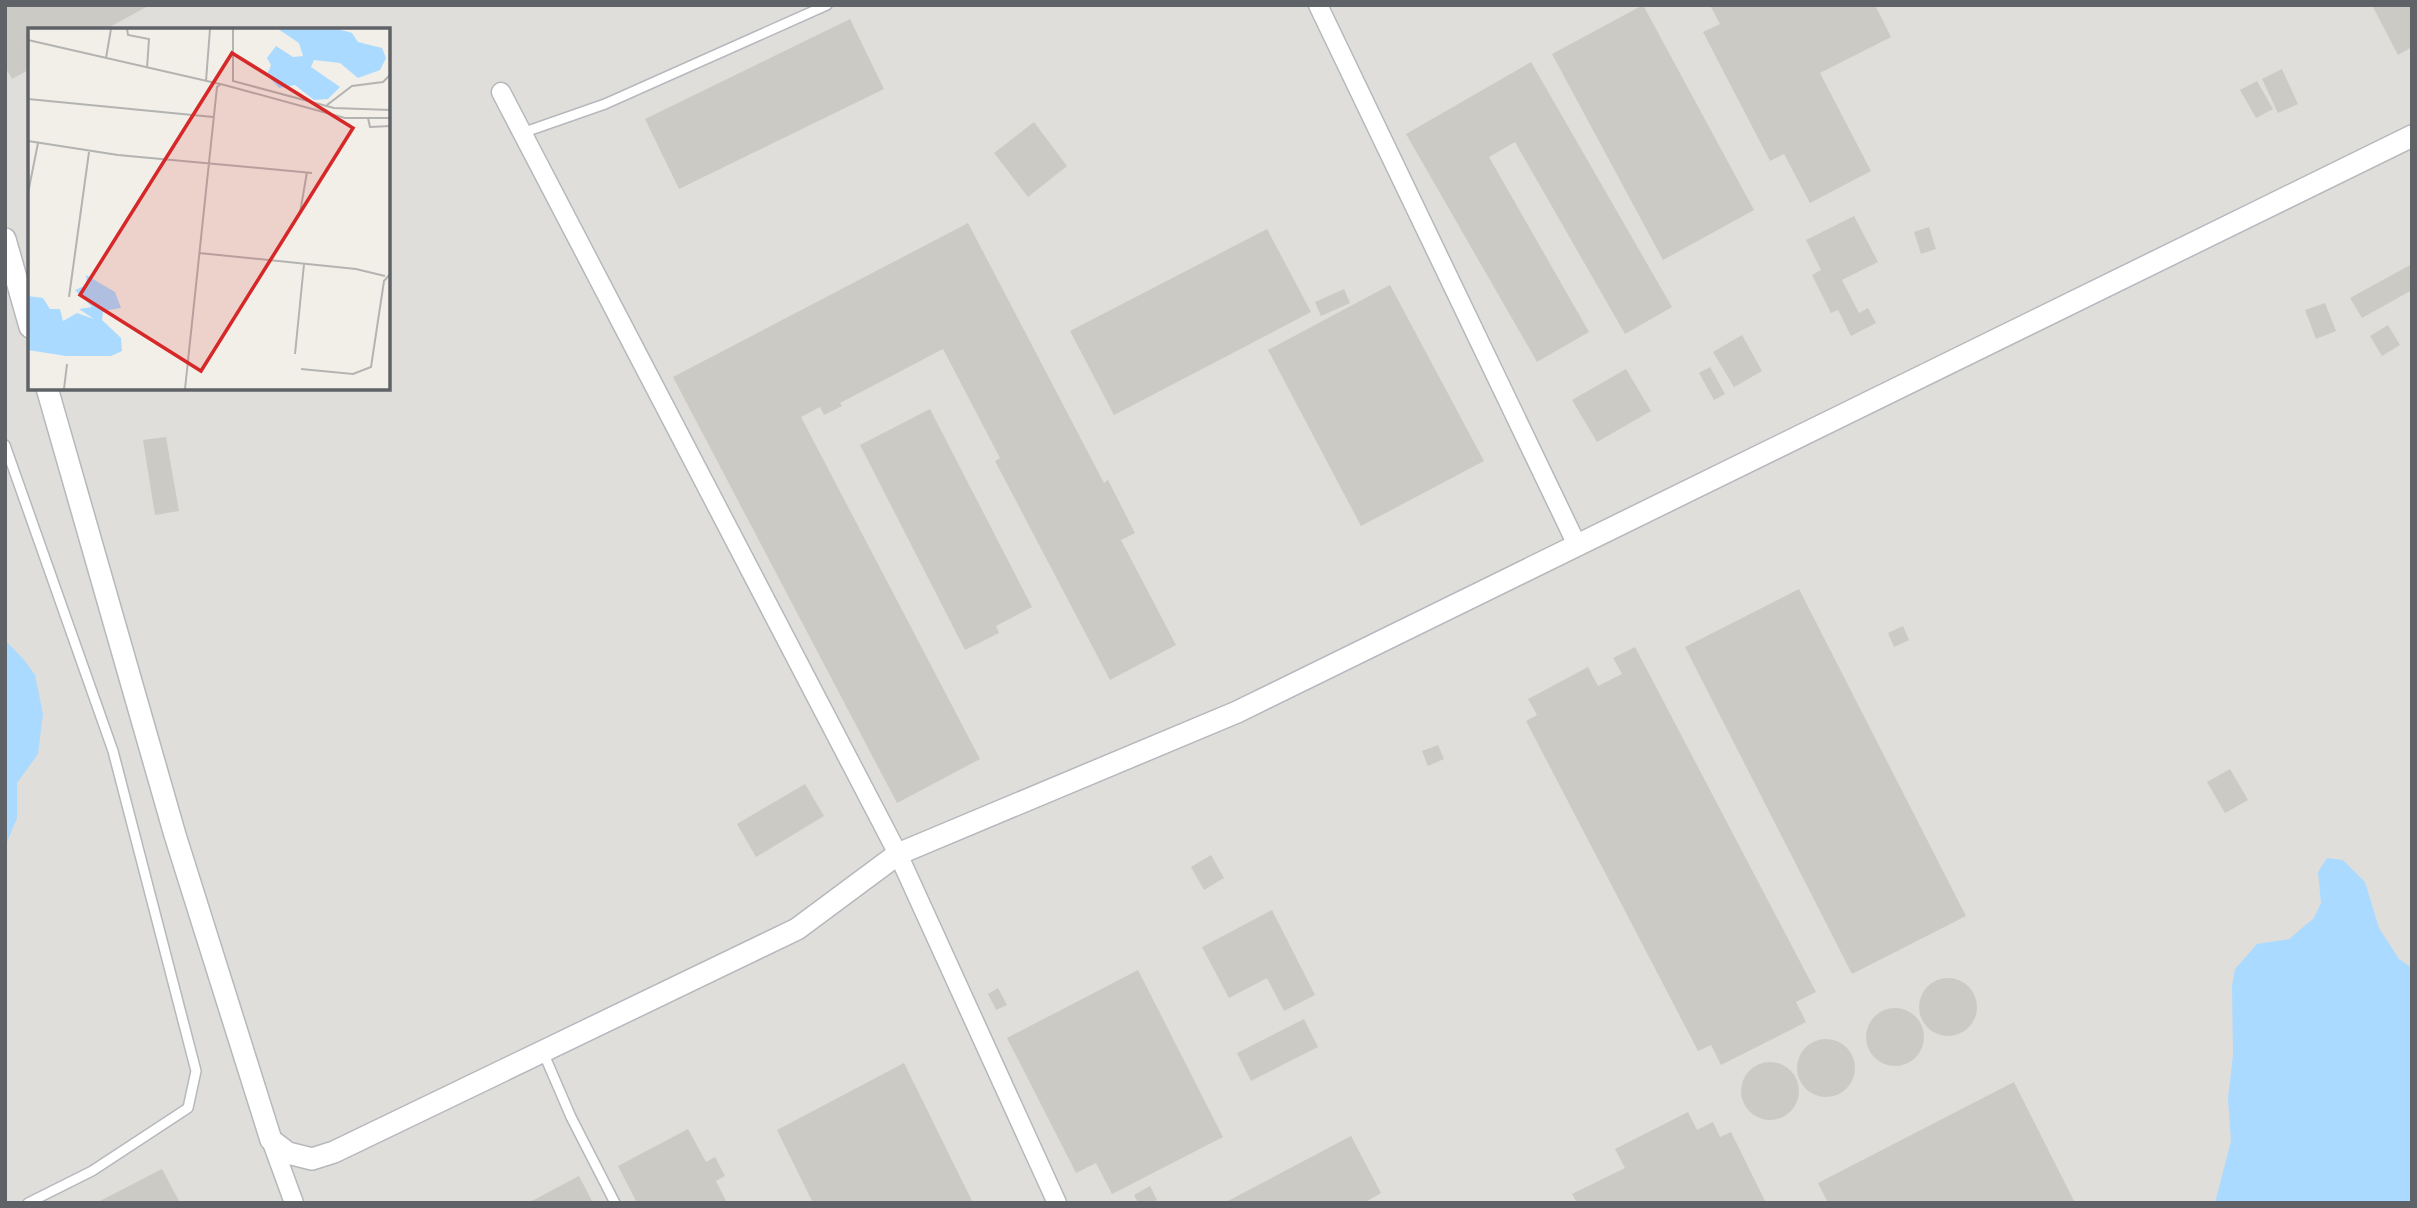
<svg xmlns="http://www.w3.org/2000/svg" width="2417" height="1208" viewBox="0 0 2417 1208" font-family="'Asap Condensed',sans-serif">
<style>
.industrial{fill:#e0deda;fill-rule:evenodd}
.water{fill:#aadaff}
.building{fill:#cccac5}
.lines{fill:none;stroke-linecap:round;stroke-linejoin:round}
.service-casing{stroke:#b5b8bc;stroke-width:12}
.minor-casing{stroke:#b5b8bc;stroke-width:21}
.tertiary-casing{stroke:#b5b8bc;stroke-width:24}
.service{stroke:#fff;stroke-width:9}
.minor{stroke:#fff;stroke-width:18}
.tertiary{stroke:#fff;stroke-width:21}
.inset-road{fill:none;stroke:#b3b3b1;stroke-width:2}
.view{fill:#d62828;fill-opacity:0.15;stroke:#d62828;stroke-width:3.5}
.inset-edge{fill:none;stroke:#5f6368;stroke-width:3.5}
</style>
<rect width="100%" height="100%" fill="#f1efe8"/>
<path class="industrial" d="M5,5H2412V1203H5ZM30,30H388V388H30Z"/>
<g class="water">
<polygon points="5,640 25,661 35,675 43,714 38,754 17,783 17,818 5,847"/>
<polygon points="2327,858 2343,860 2365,882 2379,928 2399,959 2412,968 2412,1203 2215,1203 2231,1141 2228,1098 2233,1055 2232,985 2235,969 2257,944 2289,939 2314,918 2321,903 2318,872"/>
</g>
<g class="building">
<polygon points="5,5 150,5 104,30 30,30 30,69 12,79 5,67"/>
<polygon points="1643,5 1754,210 1663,260 1552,54"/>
<polygon points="1710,5 1875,5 1891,37 1820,73 1871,171 1810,203 1784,154 1770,161 1703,32 1720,24"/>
<polygon points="2372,5 2412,5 2412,47 2398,55"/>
<polygon points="850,19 884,89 679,189 645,119"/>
<polygon points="1531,62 1672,307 1625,334 1515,142 1489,157 1589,332 1537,362 1406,134"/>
<polygon points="2282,69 2298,104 2278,113 2262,79"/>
<polygon points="2257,81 2273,109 2256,118 2240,90"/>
<polygon points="1034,122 1067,166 1028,197 994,153"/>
<polygon points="1854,216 1878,262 1842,280 1859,313 1868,308 1876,323 1851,336 1838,310 1831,313 1812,275 1821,270 1806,240"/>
<polygon points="968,223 1104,483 1108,480 1135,533 1121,540 1176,645 1110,680 995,461 1000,458 943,349 840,403 842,406 824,415 820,407 801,417 980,759 897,803 673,377"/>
<polygon points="1929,227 1936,249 1921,254 1914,232"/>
<polygon points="1267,229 1311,312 1114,415 1070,331"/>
<polygon points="2412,264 2412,290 2362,318 2350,298"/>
<polygon points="1390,285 1484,461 1361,526 1268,350"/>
<polygon points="1344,289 1350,303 1321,316 1315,302"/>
<polygon points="2325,303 2336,331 2316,339 2305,310"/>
<polygon points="2388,325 2400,345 2382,356 2370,336"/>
<polygon points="1742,335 1762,371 1734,387 1713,352"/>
<polygon points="1710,367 1725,394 1714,400 1699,373"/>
<polygon points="1626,369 1651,411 1597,442 1572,400"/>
<polygon points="930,409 1032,607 996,626 999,633 965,650 860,445"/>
<polygon points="166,437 179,511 155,515 143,440"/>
<polygon points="1799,589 1966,916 1852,974 1685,647"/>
<polygon points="1903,626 1909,640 1894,647 1888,633"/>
<polygon points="1635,647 1816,992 1796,1002 1806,1022 1721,1065 1711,1045 1698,1051 1526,721 1537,715 1528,699 1588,667 1598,686 1622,674 1613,658"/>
<polygon points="1438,745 1444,759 1428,766 1422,751"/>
<polygon points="2230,769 2248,800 2225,813 2207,782"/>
<polygon points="805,784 824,816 756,857 737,824"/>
<polygon points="1211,855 1224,878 1204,890 1191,867"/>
<polygon points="1272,910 1315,995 1284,1011 1267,978 1229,998 1202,947"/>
<polygon points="1138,970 1223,1137 1112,1194 1096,1163 1076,1173 1007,1038"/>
<circle cx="1948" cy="1007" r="29"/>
<polygon points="998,988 1007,1005 996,1010 988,994"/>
<circle cx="1895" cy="1037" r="29"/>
<polygon points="1304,1019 1318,1047 1251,1081 1237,1053"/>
<circle cx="1826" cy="1068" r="29"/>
<circle cx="1770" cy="1091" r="29"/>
<polygon points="904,1063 973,1203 813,1203 777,1130"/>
<polygon points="2014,1082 2075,1203 1828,1203 1818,1183"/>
<polygon points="1688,1112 1697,1130 1713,1122 1720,1137 1731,1132 1766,1203 1577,1203 1572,1194 1625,1168 1615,1149"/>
<polygon points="688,1129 706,1162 715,1157 725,1176 716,1181 727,1203 637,1203 618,1166"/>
<polygon points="1351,1136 1381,1193 1364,1203 1224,1203"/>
<polygon points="162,1169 180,1203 96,1203"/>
<polygon points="579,1176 593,1203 528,1203"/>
<polygon points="1150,1186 1157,1200 1152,1203 1138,1203 1134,1195"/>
</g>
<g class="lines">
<g class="service-casing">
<g id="service">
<polyline points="522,133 605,104 827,5"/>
<polyline points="5,445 113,751 196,1071 188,1108 92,1171 28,1203"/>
<polyline points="543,1052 571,1117 615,1203"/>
</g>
</g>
<g class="minor-casing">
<g id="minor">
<polyline points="1318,5 1577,545"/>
<polyline points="501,92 898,854 1057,1203"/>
<polyline points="271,1140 294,1203"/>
</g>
</g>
<g class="tertiary-casing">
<g id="tertiary">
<polyline points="5,239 30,327"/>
<polyline points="47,388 175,835 271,1140 288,1153 312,1159 334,1152 797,929 898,854 1237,712 2412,136"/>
</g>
</g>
<use href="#service" class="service"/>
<use href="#minor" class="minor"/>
<use href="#tertiary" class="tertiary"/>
</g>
<g transform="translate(28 28)">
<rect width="362" height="362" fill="#f1efe8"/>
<path d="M250,1H310L324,5L330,14L354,20L358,30L352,42L330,50L312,35L286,32L283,39L312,59L300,71L286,72L267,57L251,60L239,47L243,37L239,30L248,18L265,29L275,28L271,15ZM58,247L87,264L93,280L75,283L74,292L93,310L94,323L83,328H38L0,322V268L15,270L22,281H32L35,293L49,285L66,291L51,281L64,279L47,262L59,257Z" fill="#aadaff"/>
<path class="inset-road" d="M99,1L100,7L121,11L119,40M205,1V53L306,80L363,82M0,12L192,56M78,30L83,1M178,53L182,1M0,71L185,89M299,77L324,58L355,54L363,46M340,90L342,99L363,98M0,113L90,127L284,145M0,165L10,115M272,185L279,144M171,225L328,241L357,248M41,269L61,124M267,326L276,236M273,341L325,346L343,339L356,253L363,245M36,361L39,336M157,361L189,59L193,56L317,90H363"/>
<path class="view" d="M204,25L325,100L173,343L52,267Z"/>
<rect width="362" height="362" class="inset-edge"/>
</g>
<rect width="2417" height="1208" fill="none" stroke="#5f6368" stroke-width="14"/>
</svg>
